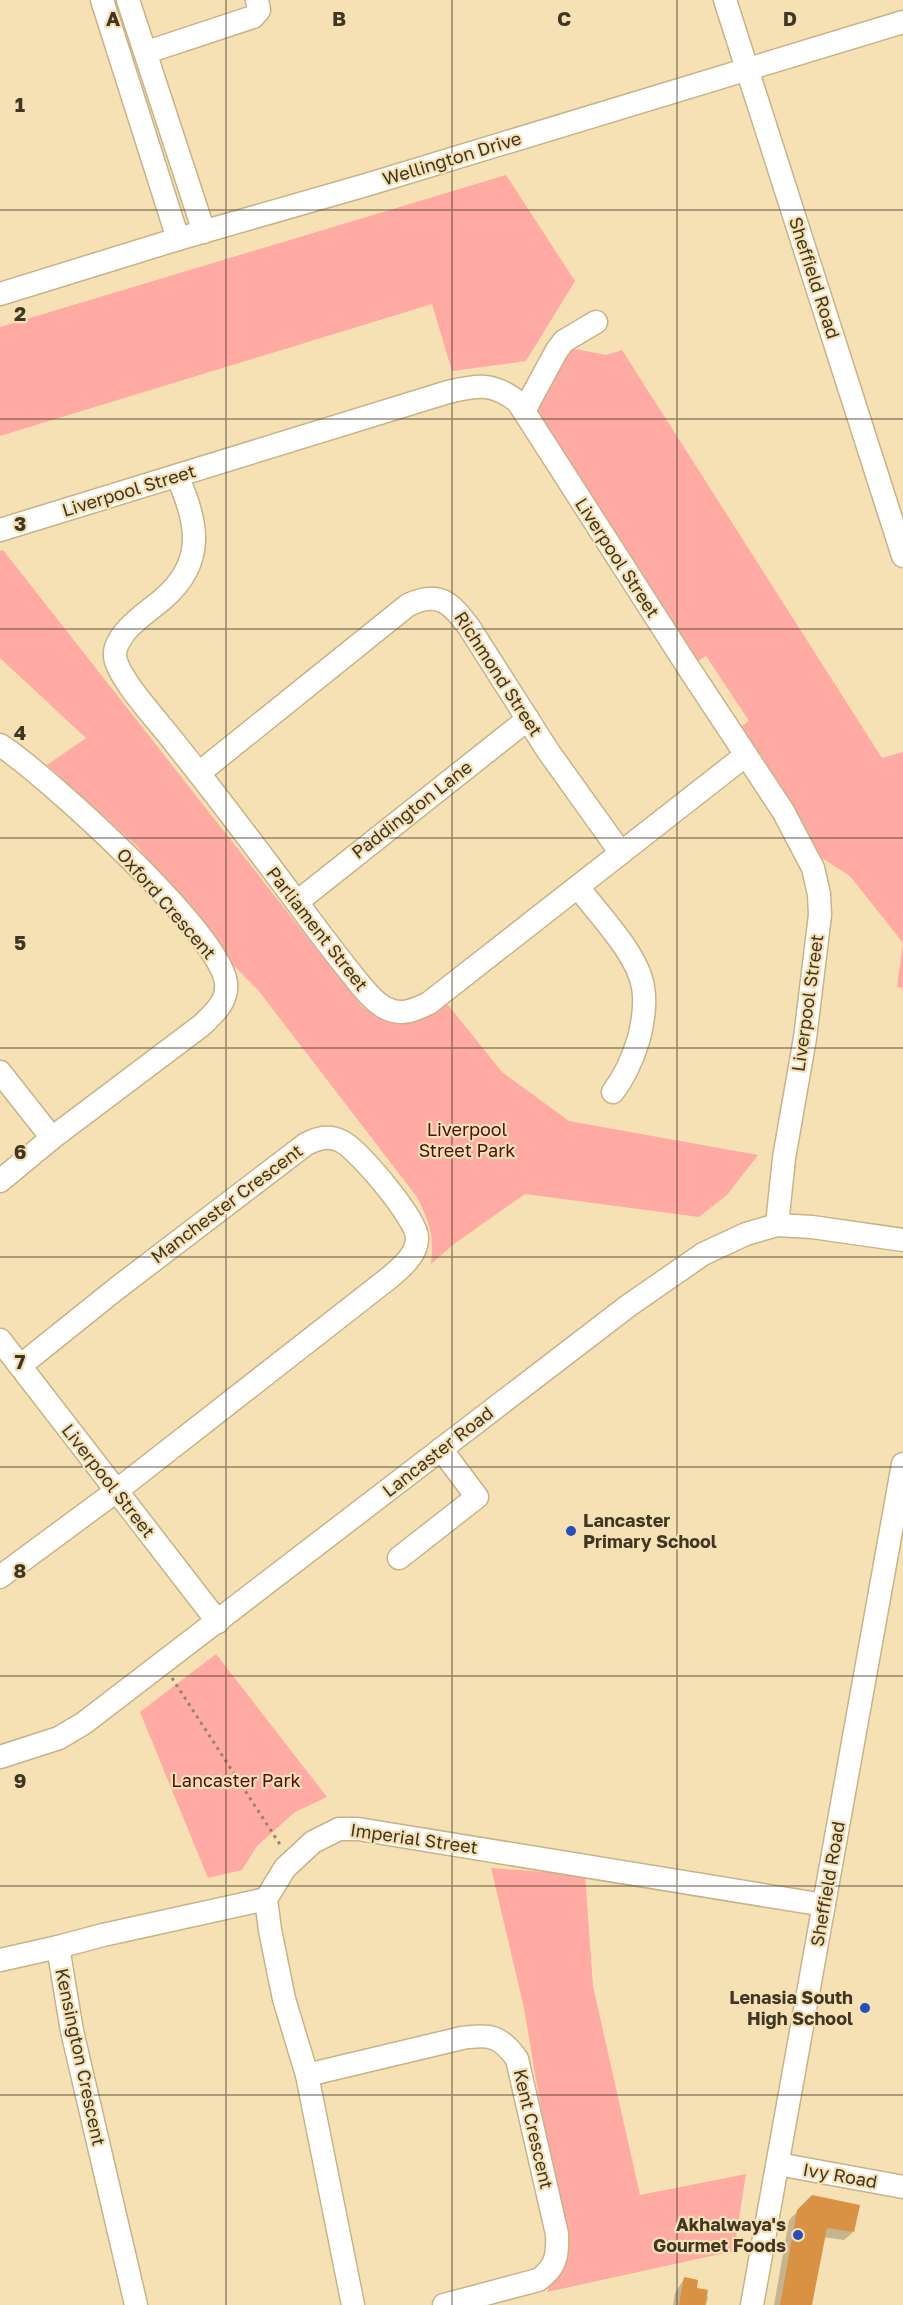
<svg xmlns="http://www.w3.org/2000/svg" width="903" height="2305" viewBox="0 0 903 2305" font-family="'Golos Text',sans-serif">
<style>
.green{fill:#ffaaa2}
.shadow{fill:#0003}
.building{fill:#d99244}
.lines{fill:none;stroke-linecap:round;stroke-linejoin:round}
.minor-casing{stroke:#c8b387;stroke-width:25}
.path{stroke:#958768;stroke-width:3;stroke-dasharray:3 4.5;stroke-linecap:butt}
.minor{stroke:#fff;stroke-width:22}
.grid{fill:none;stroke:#3f3624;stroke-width:1.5;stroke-opacity:0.55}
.poi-dot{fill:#284ebd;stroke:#f6e1b4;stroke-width:2}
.labels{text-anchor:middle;stroke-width:4.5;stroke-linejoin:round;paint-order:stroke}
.street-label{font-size:18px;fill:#3f3624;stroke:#f6e1b4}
.park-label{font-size:18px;fill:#4e0e0f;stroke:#f6e1b4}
.poi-label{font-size:18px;font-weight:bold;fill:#3f3624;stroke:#f6e1b4;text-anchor:end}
.grid-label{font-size:20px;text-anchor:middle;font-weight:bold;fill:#3f3624;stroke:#f6e1b4;stroke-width:4.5;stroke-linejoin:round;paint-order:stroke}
</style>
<rect width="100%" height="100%" fill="#f6e1b4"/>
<g class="green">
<polygon points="506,175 575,281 526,361 452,371 432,304 0,436 0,327"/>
<polygon points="575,349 606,355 622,350 882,758 903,752 903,988 897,987 903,943 850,876 820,857 739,728 749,721 706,656 695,663 538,416 537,404 562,355"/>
<path d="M3,550L362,1007L389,1022H405L445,1001L502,1072L569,1121L758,1155L727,1195L699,1217L525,1194L454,1244L431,1264C434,1234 430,1224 417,1197L258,990L222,954L188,907L137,846L47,765L86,738L0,658V551Z"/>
<polygon points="216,1654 327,1797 295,1812 257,1846 242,1870 208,1878 140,1712"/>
<polygon points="491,1868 585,1875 593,1986 640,2195 746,2174 734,2251 547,2292 565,2253 524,2008"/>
</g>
<g class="shadow">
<polygon points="812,2197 853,2232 844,2240 823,2237 811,2305 774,2305 789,2220"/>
<polygon points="684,2279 695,2289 708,2297 706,2305 673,2305 675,2293"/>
</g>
<g class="building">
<polygon points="812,2195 860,2205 854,2232 827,2228 812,2305 780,2305 797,2210"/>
<polygon points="684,2277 698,2280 697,2288 708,2290 705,2305 679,2305"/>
</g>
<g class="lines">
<g class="minor-casing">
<g id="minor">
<polyline points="102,0 178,239"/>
<polyline points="128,0 204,232"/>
<polyline points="725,0 903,556"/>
<polyline points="147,52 253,17 259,10 257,0"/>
<polyline points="0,294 178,239 366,185 903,22"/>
<polyline points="524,411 557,350 564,341 596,322"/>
<path d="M177,476C198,522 206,562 163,599C150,610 136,619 125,632C120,639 114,647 115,656C117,678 160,723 174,742C216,794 256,848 296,901C315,927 334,952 354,977C363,988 371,999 382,1006C399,1017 413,1011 429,1003L746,755"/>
<path d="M0,530L448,392C477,385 493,382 518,402L686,664L783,811L813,868L819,894L820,915L805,1038L784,1158L777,1225"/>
<path d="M0,745C45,774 221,934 226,983C228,1002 214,1013 202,1025L52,1138L0,1181"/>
<path d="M199,773L408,605C439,590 451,603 469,627L548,751L621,853"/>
<path d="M578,887C598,914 638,954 643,987C646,1004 643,1022 639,1038C633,1058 626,1075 613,1092"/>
<polyline points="297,902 528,719"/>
<polyline points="0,1072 52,1138"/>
<polyline points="0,1340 218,1622"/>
<polyline points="399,1558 477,1497 441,1449"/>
<path d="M0,1577L115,1492L389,1278C401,1268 418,1254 417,1237C416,1218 358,1149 341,1141C328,1135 318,1138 306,1144L116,1289L20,1366"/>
<polyline points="0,1757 59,1738 84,1723 628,1306 703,1254 746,1234 777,1225 812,1227 903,1240"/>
<polyline points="0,1960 58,1947"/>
<path d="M307,2075L462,2038C489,2034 500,2035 517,2059L557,2234C558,2255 556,2268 538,2280L444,2305"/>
<polyline points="778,2164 903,2187"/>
<polyline points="136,2305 72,2031 58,1947 103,1935 266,1899"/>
<polyline points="353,2305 307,2075 284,1999 270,1930 266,1899 285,1868 313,1842 339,1829 358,1829 824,1905"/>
<polyline points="752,2305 903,1464"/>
</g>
</g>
<polyline class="path" points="172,1678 281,1846"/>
<use href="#minor" class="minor"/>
</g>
<path class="grid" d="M226,0V2305M452,0V2305M677,0V2305M0,210H903M0,419H903M0,629H903M0,838H903M0,1048H903M0,1257H903M0,1467H903M0,1676H903M0,1886H903M0,2095H903"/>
<g class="poi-dot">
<circle cx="571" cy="1531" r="6"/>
<circle cx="865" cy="2008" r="6"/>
<circle cx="798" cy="2235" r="6"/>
</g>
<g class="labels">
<g class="street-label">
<text transform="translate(452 159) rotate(-17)" y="6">Wellington Drive</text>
<text transform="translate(814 278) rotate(72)" y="6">Sheffield Road</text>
<text transform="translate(129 491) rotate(-17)" y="6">Liverpool Street</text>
<text transform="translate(617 558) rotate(57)" y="6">Liverpool Street</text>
<text transform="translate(498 674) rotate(57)" y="6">Richmond Street</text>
<text transform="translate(412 810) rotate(-38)" y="6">Paddington Lane</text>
<text transform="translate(166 904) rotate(49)" y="6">Oxford Crescent</text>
<text transform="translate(317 929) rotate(52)" y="6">Parliament Street</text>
<text transform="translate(808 1003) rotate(-82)" y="6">Liverpool Street</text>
<text transform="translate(227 1204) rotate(-37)" y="6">Manchester Crescent</text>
<text transform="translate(438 1452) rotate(-38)" y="6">Lancaster Road</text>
<text transform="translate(108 1481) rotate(52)" y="6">Liverpool Street</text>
<text transform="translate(414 1839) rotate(8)" y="6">Imperial Street</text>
<text transform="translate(828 1884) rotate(-80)" y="6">Sheffield Road</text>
<text transform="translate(80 2057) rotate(78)" y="6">Kensington Crescent</text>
<text transform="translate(533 2129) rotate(77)" y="6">Kent Crescent</text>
<text transform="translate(840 2176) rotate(10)" y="6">Ivy Road</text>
</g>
<g class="park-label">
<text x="467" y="1136">Liverpool<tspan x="467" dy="21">Street Park</tspan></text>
<text x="236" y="1787">Lancaster Park</text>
</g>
<g class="poi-label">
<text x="583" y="1527" text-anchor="start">Lancaster<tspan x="583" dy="21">Primary School</tspan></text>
<text x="853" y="2004">Lenasia South<tspan x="853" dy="21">High School</tspan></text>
<text x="786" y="2231">Akhalwaya's<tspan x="786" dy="21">Gourmet Foods</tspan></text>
</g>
</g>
<g class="grid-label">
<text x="113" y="26">A</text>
<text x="339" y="26">B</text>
<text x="564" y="26">C</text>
<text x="790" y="26">D</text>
<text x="20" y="112">1</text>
<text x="20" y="321">2</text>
<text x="20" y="531">3</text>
<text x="20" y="740">4</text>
<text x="20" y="950">5</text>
<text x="20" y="1159">6</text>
<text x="20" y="1369">7</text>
<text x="20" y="1578">8</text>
<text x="20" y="1788">9</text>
</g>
</svg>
